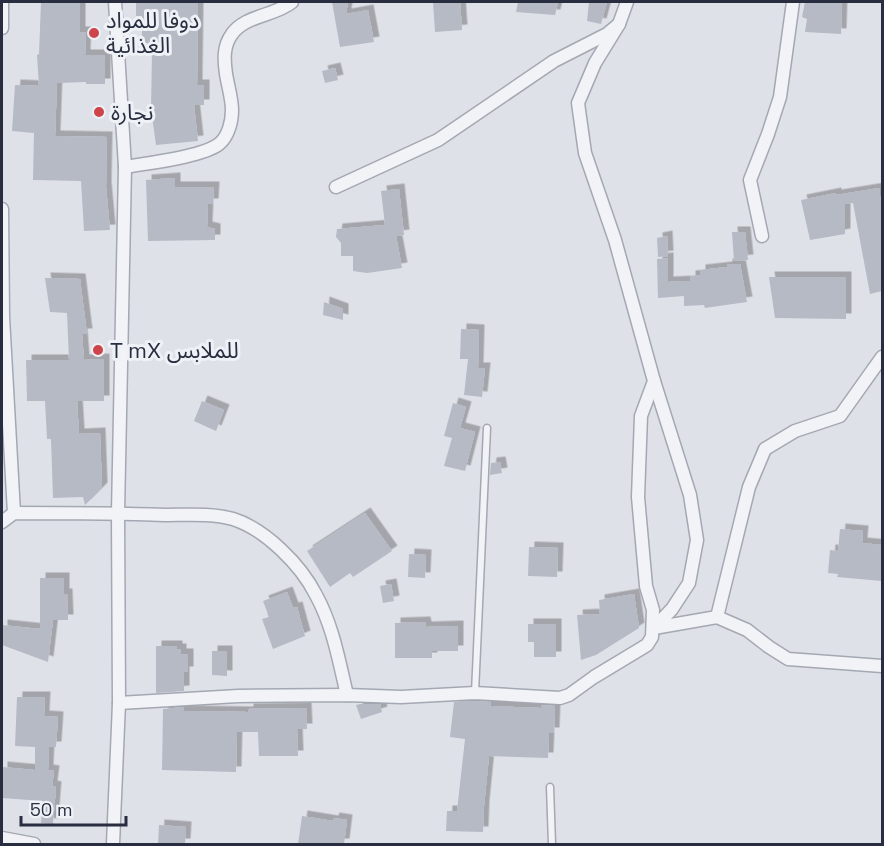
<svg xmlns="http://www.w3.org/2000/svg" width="884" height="846" viewBox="0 0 884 846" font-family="'Space Grotesk','Noto Sans Arabic',sans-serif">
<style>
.building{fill:#b6bac5;filter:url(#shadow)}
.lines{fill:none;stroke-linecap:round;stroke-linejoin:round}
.service-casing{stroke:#a4a8b2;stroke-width:9}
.minor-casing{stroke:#a4a8b2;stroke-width:15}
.service{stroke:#f1f3f6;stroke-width:6}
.minor{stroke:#f1f3f6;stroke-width:12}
.poi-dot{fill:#cd444b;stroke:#eef1f6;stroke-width:2}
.labels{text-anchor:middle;stroke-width:6;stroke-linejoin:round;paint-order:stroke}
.poi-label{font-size:22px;fill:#282e3f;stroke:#eef1f6;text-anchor:start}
</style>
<defs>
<filter id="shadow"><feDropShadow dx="5.5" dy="-5.5" stdDeviation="0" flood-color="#0004"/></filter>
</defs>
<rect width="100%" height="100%" fill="#dfe1e8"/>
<g class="building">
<polygon points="41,2 80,2 80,32 86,32 85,55 105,55 105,84 86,84 86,82 57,83 55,136 107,137 106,187 110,230 84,231 81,181 33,180 34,133 12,131 15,85 39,86 37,55 39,54"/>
<polygon points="136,2 198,2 197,85 204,85 204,105 194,105 198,141 156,145 151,109 152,52 142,52 142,16 136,16"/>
<polygon points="332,2 348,2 346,14 368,10 374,42 340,47"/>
<polygon points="433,2 460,2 462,30 435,32"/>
<polygon points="518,2 558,2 555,15 516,12"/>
<polygon points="589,2 607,2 601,24 587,21"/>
<polygon points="805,2 842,2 841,34 805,32 807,19 802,17"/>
<polygon points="335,68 338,80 325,83 322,71"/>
<polygon points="175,178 175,187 214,187 213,204 208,204 207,227 215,229 215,240 148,241 146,180"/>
<polygon points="879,188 882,210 882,291 870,294 853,203 845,204 845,234 810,240 801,200 836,193 836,195"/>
<polygon points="399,189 404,235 396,236 402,268 367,273 353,271 353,256 341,256 341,243 336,237 337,229 385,225 381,191"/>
<polygon points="732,232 745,232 748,260 734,261"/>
<polygon points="667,236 668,256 658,257 657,238"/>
<polygon points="668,258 668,282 690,281 690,276 700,275 700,270 727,267 727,264 740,264 747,302 705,308 704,305 684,306 684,296 658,298 657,259"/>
<polygon points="769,277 846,277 846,319 775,318"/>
<polygon points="45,278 80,279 87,334 82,334 84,360 104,359 104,401 77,401 79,434 100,433 102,488 85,505 83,497 53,498 51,439 47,439 45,401 27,401 26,360 69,360 67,313 50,312"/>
<polygon points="324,302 343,309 343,320 323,315"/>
<polygon points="461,329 479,330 478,368 485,368 482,397 464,395 468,359 460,359"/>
<polygon points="202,401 224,410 216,431 194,421"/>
<polygon points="453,403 466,407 460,428 475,432 465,471 444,466 452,438 444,436"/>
<polygon points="500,462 502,473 490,475 491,463"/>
<polygon points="365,513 392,551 353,577 350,573 330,587 307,551"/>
<polygon points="840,529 863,531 862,543 882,545 882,581 837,577 838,574 828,573 830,550 838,551"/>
<polygon points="529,547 558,548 557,577 528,576"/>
<polygon points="409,554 426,555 425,578 408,577"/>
<polygon points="40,578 64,578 64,594 67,594 68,620 53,620 48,662 2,645 2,625 40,629"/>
<polygon points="391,584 394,601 383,603 380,586"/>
<polygon points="287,592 293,608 297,607 305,636 273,649 262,619 269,617 263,601"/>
<polygon points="634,594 639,628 596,655 581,660 577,615 600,614 599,600"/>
<polygon points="425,622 426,627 458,626 458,651 432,651 432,658 395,658 395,623"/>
<polygon points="528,624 556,624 556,657 534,657 534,642 528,642"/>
<polygon points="156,646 177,646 177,649 181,649 181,654 188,654 188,672 184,672 184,691 156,693"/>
<polygon points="212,651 227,651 227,676 212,675"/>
<polygon points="17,697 45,697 44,716 58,717 56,747 49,747 48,770 54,771 52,786 56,787 53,824 41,823 43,801 2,798 2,767 35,770 35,747 15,746"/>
<polygon points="475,701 491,702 490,706 541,708 541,705 555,706 554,733 549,733 548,758 489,756 484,806 483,832 446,831 447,811 457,811 465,739 450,737 454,702"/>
<polygon points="360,704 380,704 382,712 361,719 356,705"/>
<polygon points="184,707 184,711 248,712 248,709 306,708 307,729 297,729 298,756 259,756 258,732 237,732 236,772 162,770 163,709"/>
<polygon points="302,816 333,821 334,818 347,820 344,844 298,844"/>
<polygon points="159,825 186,827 185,844 158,844"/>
</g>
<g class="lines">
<g class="service-casing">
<g id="service">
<polyline points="475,693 487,428"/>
<polyline points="550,787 552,844"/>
</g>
</g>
<g class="minor-casing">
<g id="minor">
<polyline points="2,28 2,2"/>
<path d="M125,167C148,163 202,157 219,144C228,137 232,122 232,110C232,99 228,86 226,74C224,60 223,46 232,34C245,15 275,16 292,2"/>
<polyline points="336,187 438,140 554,61 607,34 619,24 627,2"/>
<polyline points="2,209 3,317 14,513"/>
<polyline points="762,236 750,180 768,134 780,97 793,2"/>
<path d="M2,522L14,513C64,513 114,513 165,515C186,515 212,513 233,519C265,529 301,565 316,595C333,626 339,661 347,695"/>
<polyline points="717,617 749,487 765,449 795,431 840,416 882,357"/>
<polyline points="654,628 672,609 689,583 697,540 690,495 654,381"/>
<polyline points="654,628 717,617 747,630 769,647 788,659 882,666"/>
<polyline points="119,703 238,696 347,695 401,697 475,693 560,698 569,695 594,677 647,645 652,637 653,610 646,586 638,497 641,416 654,381 615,240 585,153 578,103 595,63 619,24"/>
<polyline points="2,838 34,844"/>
<polyline points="113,844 119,703 118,513 125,167 115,2"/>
</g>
</g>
<use href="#service" class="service"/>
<use href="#minor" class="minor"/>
</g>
<g class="poi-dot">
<circle cx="94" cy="33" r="6"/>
<circle cx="99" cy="112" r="6"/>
<circle cx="98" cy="350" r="6"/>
</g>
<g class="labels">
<g class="poi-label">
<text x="106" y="28">دوفا للمواد<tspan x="106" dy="25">الغذائية</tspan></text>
<text x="111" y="120">نجارة</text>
<text x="110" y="358">T mX للملابس</text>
</g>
</g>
<rect width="884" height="846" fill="none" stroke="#282e3f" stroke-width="6"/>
<path d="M21 816v9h105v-9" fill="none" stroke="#282e3f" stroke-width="3"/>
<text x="30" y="816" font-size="18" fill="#282e3f" stroke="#eef1f6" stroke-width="4.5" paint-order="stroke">50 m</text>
</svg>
